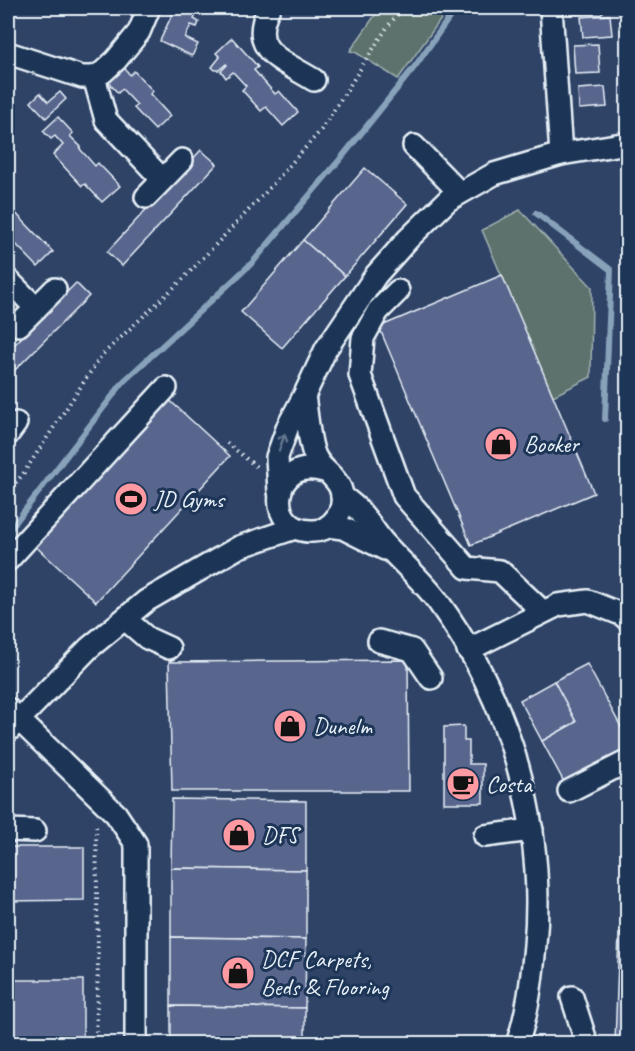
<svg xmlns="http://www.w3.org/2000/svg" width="635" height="1051" viewBox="0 0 635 1051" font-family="Caveat,sans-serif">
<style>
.green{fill:#5d726d;stroke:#a2b2b2;stroke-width:1.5}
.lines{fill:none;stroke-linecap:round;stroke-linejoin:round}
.stream{stroke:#88a2ba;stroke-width:6}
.building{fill:#58658d;stroke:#e8f1f8;stroke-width:1.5}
.minor-casing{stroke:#e8f1f8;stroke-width:26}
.path{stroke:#e8f1f8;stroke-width:4;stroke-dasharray:1.5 4.5;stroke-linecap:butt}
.minor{stroke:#1d3557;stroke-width:21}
.oneway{stroke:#64778f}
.labels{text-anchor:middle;stroke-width:6;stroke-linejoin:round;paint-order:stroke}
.poi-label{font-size:24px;fill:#e8f1f8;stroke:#1d3557;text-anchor:start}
</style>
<rect width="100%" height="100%" fill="#2f4367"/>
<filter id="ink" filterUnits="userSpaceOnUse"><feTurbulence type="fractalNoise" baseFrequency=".0167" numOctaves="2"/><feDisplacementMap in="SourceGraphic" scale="12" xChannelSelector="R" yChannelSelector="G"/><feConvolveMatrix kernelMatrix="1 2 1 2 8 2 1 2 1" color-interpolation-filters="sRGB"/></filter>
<g filter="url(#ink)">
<g class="green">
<polygon points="380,8 449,8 398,79 355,52 350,51"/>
<polygon points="520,210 592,287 591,377 553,396 482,230"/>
</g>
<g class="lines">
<g class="stream">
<polyline points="536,213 611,270 605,419"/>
<polyline points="8,532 124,381 253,262 342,157 416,65 456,8"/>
</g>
</g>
<g class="building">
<polygon points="175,8 199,8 194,19 199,22 197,27 191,25 185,38 198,44 192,56 160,41"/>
<polygon points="574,8 603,8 603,12 575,14"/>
<polygon points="610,15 612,35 583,37 581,17"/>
<polygon points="232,38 258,67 254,70 275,94 279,91 298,112 283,126 266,107 261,111 242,90 246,86 233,72 226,78 221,71 227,65 226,64 219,70 215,70 212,67 220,57 216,53"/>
<polygon points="598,44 600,73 575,74 573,45"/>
<polygon points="122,65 130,75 134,71 153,91 150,94 170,116 155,130 134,108 137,105 122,89 118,93 106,80"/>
<polygon points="605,87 607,107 579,109 578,89"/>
<polygon points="60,92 66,99 46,118 31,102 40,93 48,102"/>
<polygon points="58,117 73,133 70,136 81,147 80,149 95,166 98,163 120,186 102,202 85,184 82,186 53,155 63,145 55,136 51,139 43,131"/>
<polygon points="201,150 217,164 122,266 107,252"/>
<polygon points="365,168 407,204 345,276 303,240"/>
<polygon points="8,205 53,252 38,267 8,236"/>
<polygon points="303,240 345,276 282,348 241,312"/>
<polygon points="502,275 594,493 471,545 379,327"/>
<polygon points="76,283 89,296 8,377 8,351"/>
<polygon points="166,397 230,456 96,602 32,543"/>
<polygon points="408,660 409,791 172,791 169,662"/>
<polygon points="587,664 628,740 628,750 565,784 542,741 576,722 554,681"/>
<polygon points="554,681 576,722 542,741 520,700"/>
<polygon points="464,726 464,741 469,741 469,764 483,764 483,803 444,803 444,727"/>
<polygon points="172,799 306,801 306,870 171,868"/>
<polygon points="8,847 84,847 84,900 8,901"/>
<polygon points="171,868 306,870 306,939 171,937"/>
<polygon points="619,934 628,934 628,1043 615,1043"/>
<polygon points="171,937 306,939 305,1008 171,1006"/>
<rect x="8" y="980" width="75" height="64"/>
<polygon points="171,1006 305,1008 305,1044 171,1044"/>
</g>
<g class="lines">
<g class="minor-casing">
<g id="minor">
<path d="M269,8C247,51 282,60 314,80"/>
<polyline points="551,8 561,154"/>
<polyline points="8,53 82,77 94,77 103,72 116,60 139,32 149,8"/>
<polyline points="94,77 106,120 162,179"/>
<polyline points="414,146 460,193"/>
<polyline points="146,197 182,160"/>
<polyline points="8,280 36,308"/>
<polyline points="398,291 378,311 363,338 360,375 404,496 467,568 500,571 543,612"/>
<polyline points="19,325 55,289"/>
<path d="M304,396C307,414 308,434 313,451C317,465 327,470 335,480C346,492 344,511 333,522C328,528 320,531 313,531C264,533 270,455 324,471"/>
<polyline points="8,434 16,423"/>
<polyline points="279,492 277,457 288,426 304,396 326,349 376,275 408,239 448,200 494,174 561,154 628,143"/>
<path d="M342,496C349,502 357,507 362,514C370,523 376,534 384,543C402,563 424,582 439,603C510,701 546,826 535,945C532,978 528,1013 517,1044"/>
<polyline points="328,526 343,528 385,549"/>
<polyline points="8,560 166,388"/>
<polyline points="125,619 147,638 169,648"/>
<polyline points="379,641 412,650 431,678"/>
<polyline points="468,650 558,605 588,601 623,615 628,620"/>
<polyline points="8,709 116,814 136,844 136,1044"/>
<polyline points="8,731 89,648 146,601 239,547 295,528"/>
<polyline points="569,791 628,761"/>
<polyline points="8,830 35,831"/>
<polyline points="485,836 532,830"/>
<polyline points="572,997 587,1044"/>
</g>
</g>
<g class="path">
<polyline points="227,443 258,468"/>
<polyline points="8,492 23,474 101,356 183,279 265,193 321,130 388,26 403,8"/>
<polyline points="96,1044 98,962 96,822"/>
</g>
<use href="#minor" class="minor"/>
</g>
<defs><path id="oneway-shaft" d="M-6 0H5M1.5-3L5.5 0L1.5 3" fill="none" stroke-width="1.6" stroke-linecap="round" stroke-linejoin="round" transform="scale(1.5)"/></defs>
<use class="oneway" href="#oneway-shaft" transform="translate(282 442) rotate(-71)"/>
</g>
<defs>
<g id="shop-disc" transform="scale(1.725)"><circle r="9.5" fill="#ff9aa2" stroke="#1d3557"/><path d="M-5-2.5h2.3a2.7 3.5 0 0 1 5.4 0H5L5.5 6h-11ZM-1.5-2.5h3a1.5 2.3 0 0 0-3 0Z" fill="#111"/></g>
<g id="stadium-disc" transform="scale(1.725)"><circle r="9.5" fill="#ff9aa2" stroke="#1d3557"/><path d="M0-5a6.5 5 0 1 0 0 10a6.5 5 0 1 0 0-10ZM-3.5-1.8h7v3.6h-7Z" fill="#111"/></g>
<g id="cafe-disc" transform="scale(1.725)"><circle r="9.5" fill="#ff9aa2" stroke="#1d3557"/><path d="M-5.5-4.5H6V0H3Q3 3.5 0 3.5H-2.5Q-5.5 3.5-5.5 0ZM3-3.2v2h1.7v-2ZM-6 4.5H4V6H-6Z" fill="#111"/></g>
</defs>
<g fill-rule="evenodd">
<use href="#shop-disc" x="501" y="444"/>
<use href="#stadium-disc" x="131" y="499"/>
<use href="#shop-disc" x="290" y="726"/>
<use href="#cafe-disc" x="463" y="784"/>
<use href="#shop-disc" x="239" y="835"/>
<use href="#shop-disc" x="238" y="973"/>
</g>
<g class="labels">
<g class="poi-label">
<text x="524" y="452">Booker</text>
<text x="154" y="507">JD Gyms</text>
<text x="313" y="734">Dunelm</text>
<text x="486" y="792">Costa</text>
<text x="262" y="843">DFS</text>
<text x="261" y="967">DCF Carpets,<tspan x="261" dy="28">Beds &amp; Flooring</tspan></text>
</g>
</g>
<rect width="635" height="1051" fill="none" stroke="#1d3557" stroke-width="30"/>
<rect x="15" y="15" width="605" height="1021" fill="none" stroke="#e8f1f8" stroke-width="2" filter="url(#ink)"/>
</svg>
